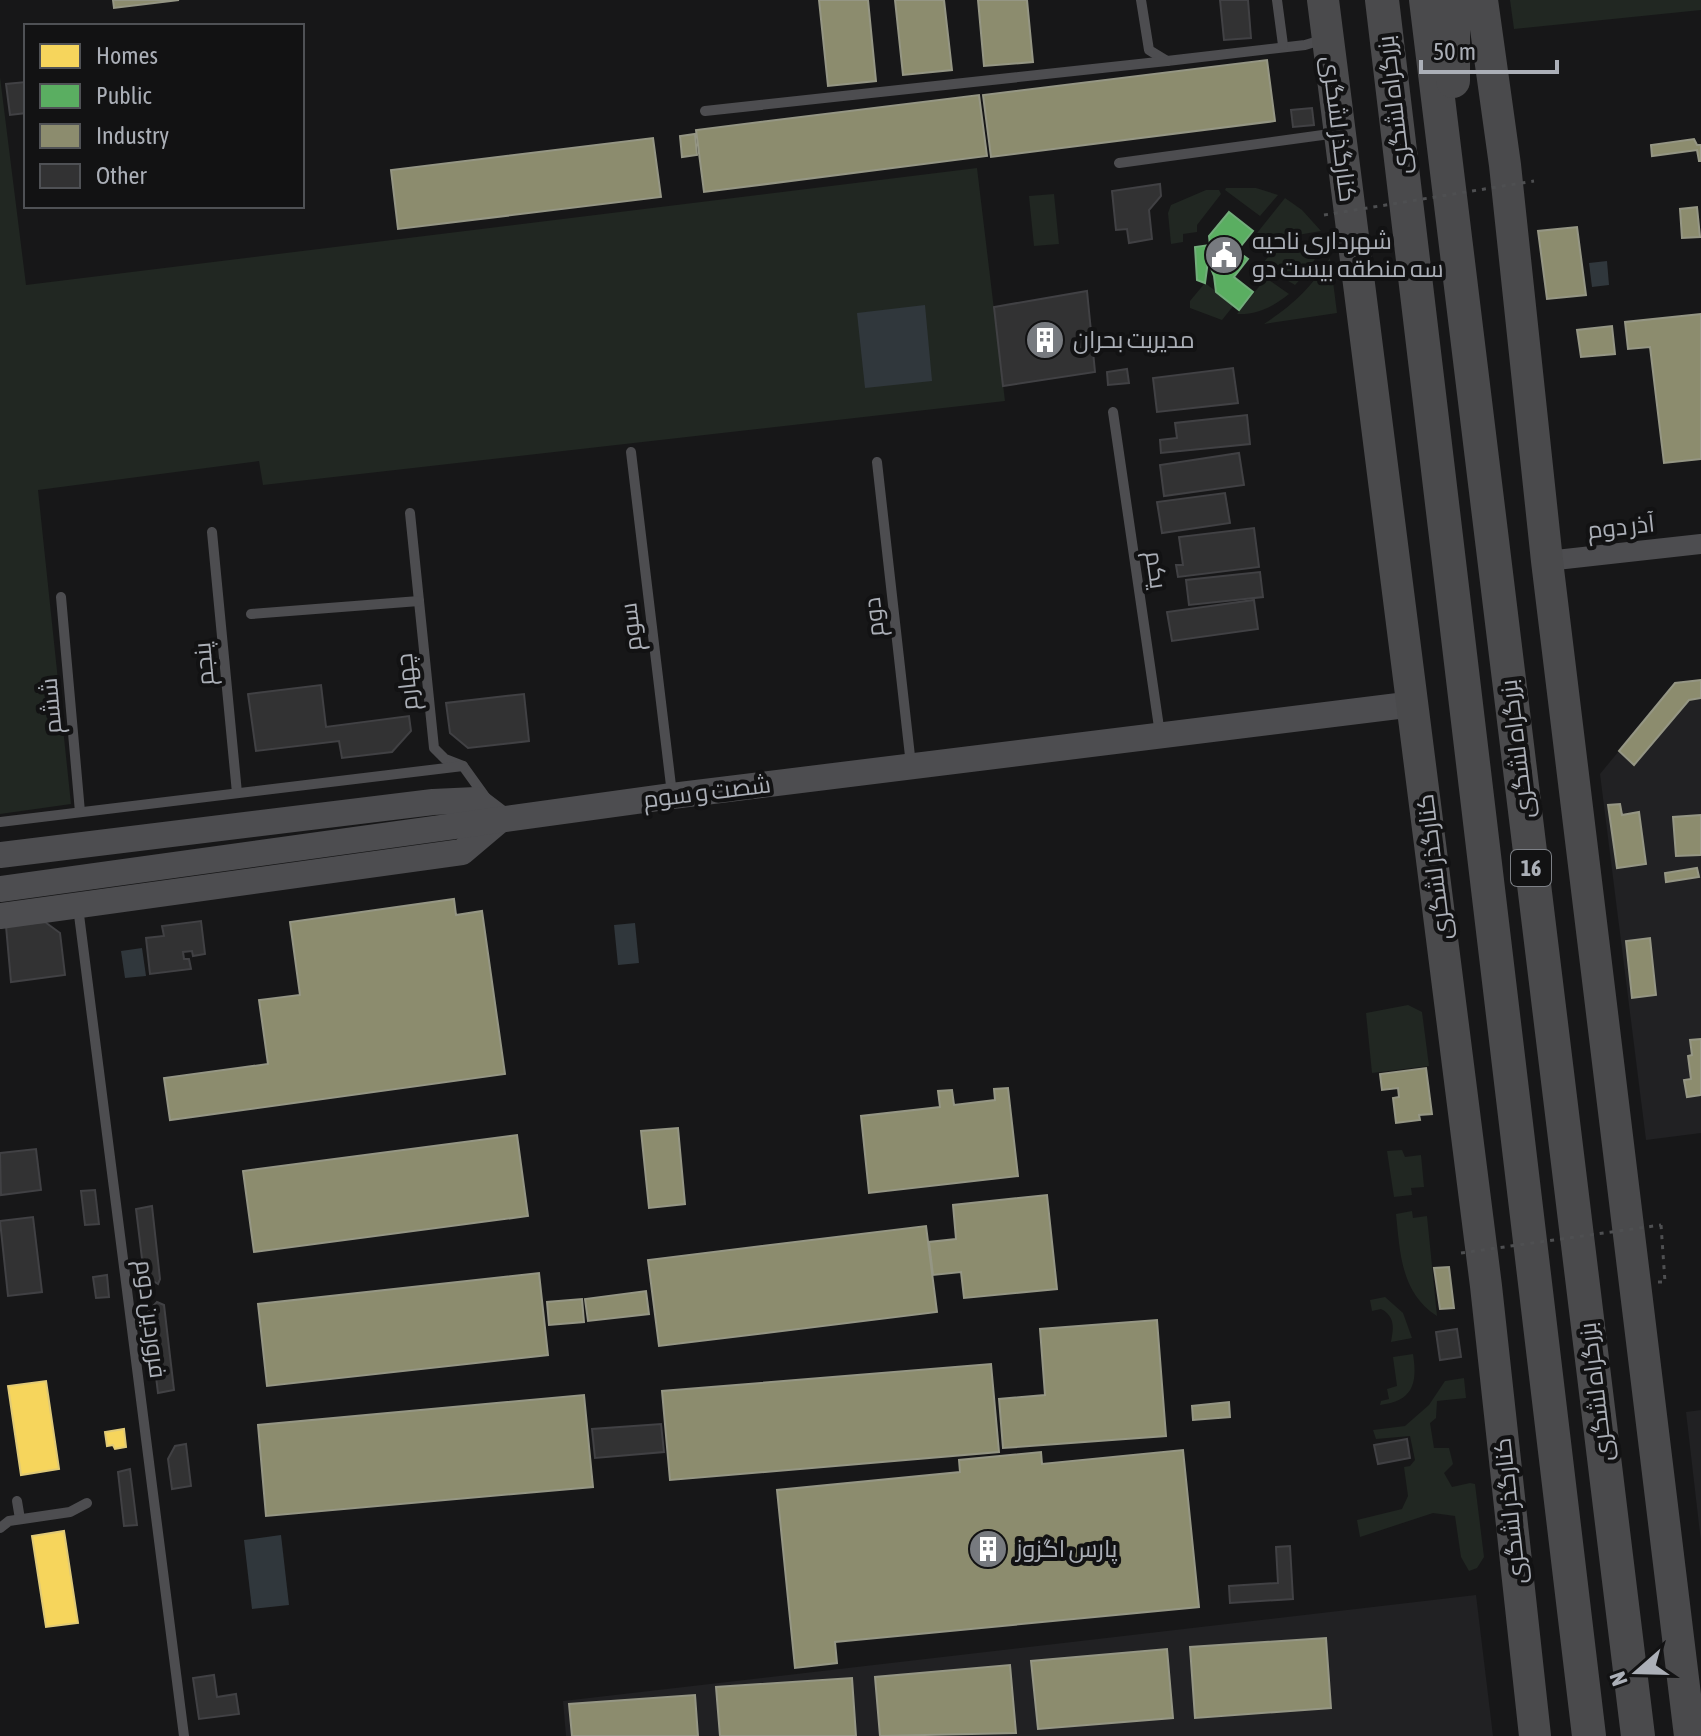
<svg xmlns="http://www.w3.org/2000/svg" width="1701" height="1736" viewBox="0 0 1701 1736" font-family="'Asap Condensed',Cairo,sans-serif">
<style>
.built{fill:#212123}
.green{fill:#212722}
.water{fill:#30373c}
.homes{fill:#f6d55c;stroke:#e0ca77;stroke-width:2}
.public{fill:#5aae61;stroke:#72ae7b;stroke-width:2}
.industry{fill:#8c8c6e;stroke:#959684;stroke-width:2}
.building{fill:#323233;stroke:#414144;stroke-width:2}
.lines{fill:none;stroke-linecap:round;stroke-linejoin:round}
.path{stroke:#4e4f51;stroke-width:3;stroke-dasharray:4 6;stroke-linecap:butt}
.service{stroke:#4d4d50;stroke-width:10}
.minor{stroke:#4d4d50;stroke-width:20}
.tertiary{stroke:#4d4d50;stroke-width:26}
.primary{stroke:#4a4a4c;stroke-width:32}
.trunk{stroke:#4a4a4c;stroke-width:34}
.path-bridge{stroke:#4e4f51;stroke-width:3;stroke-dasharray:4 6;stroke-linecap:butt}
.labels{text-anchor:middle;stroke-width:8;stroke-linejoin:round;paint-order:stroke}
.shield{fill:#121213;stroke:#7d8086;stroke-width:2}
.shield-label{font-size:22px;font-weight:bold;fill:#abafb7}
.street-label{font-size:24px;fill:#abafb7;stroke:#121213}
.poi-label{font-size:24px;fill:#abafb7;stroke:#121213;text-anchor:start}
</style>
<rect width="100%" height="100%" fill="#171718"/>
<g class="built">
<polygon points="1701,680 1701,1133 1646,1140 1600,774 1675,683"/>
<polygon points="1701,1410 1701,1542 1686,1412"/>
<polygon points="1476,1595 1493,1736 566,1736 563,1701"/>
</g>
<g class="green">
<polygon points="1510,0 1701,0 1701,10 1514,29"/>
<polygon points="0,77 26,285 977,168 1005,401 263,485 259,461 38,490 71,804 0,814"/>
<polygon points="1226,188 1256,188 1278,195 1260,216 1225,190"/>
<polygon points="1206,190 1219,190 1221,194 1197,225 1197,232 1183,234 1183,242 1171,244 1168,213 1171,205"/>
<polygon points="1054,194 1059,244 1034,246 1029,196"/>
<polygon points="1285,198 1302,210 1321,231 1268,240 1257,233"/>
<polygon points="1306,246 1307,252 1320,250 1308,271 1295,285 1261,265 1271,254"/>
<path d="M1330,258L1337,313L1264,324C1294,304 1310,289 1330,258Z"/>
<path d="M1266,278L1289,294C1272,307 1258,315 1237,314Z"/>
<polygon points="1205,283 1234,305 1222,320 1190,308 1190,301"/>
<polygon points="1408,1005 1422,1012 1429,1066 1372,1073 1366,1013"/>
<polygon points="1402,1150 1405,1157 1421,1155 1424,1187 1411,1188 1412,1195 1394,1197 1387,1151"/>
<path d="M1412,1211L1413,1218L1427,1216L1437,1316C1401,1293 1400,1253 1396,1214Z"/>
<path d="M1385,1297L1403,1313L1412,1338L1391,1342C1394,1328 1395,1316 1381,1309L1372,1311L1370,1300Z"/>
<path d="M1413,1354C1418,1385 1412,1401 1380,1405L1381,1401L1389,1399L1387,1389L1397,1386L1393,1357Z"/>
<polygon points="1464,1378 1466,1398 1437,1401 1436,1418 1430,1423 1434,1448 1449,1448 1453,1464 1444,1473 1452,1487 1470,1483 1475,1484 1484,1557 1477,1568 1469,1571 1461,1557 1455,1516 1433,1513 1360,1537 1357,1520 1402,1509 1408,1496 1404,1467 1410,1466 1415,1460 1410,1436 1376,1439 1373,1430 1405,1426 1429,1405 1445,1381"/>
</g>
<g class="water">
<polygon points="1607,261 1609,285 1592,287 1589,263"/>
<polygon points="925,305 932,381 865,388 857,313"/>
<polygon points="635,923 639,963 618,965 614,925"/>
<polygon points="142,948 146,976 125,978 121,951"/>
<polygon points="281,1535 289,1605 252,1609 244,1540"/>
</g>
<g class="homes">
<polygon points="46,1381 59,1469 21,1475 8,1386"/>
<polygon points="124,1429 126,1447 115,1449 113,1445 107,1446 105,1432"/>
<polygon points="64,1531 78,1623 46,1627 32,1536"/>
</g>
<polygon class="public" points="1229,212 1253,231 1237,251 1248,259 1234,277 1253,292 1239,310 1216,292 1214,276 1208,261 1205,283 1197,280 1195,247 1210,245 1209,236"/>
<g class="industry">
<polygon points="113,0 179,0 114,8"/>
<polygon points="819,0 868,0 876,81 828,86"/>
<polygon points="895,0 944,0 952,70 903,75"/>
<polygon points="978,0 1027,0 1033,62 984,66"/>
<polygon points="1267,60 1275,121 991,157 983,95"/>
<polygon points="979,95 987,156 704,192 696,130"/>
<polygon points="695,134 697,155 682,157 680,136"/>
<polygon points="653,138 661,197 398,229 391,170"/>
<polygon points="1694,139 1697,145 1701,145 1701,161 1699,161 1697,150 1652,156 1651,145"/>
<polygon points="1697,207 1700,237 1682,238 1680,209"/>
<polygon points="1577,227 1586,295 1547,299 1538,231"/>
<polygon points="1701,314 1701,459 1664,463 1650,347 1628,349 1625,322"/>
<polygon points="1612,326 1615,354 1581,357 1577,330"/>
<polygon points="1701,680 1701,698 1689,700 1634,765 1619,751 1675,683"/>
<polygon points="1620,804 1622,815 1639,812 1646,864 1617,868 1608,805"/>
<polygon points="1701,815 1701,855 1676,856 1673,817"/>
<polygon points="1697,868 1699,877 1666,882 1665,873"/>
<polygon points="454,899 456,915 482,911 505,1074 170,1120 164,1078 268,1064 259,1000 300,995 290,922"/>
<polygon points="1650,938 1656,995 1632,998 1626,941"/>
<polygon points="1701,1039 1701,1095 1687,1097 1684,1080 1691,1079 1688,1056 1692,1055 1690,1040"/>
<polygon points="1426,1068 1432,1114 1419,1115 1420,1120 1396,1123 1393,1098 1399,1097 1398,1088 1382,1090 1380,1074"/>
<polygon points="1008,1088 1018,1176 869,1193 861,1116 940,1107 938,1091 952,1090 954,1105 995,1100 994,1089"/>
<polygon points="678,1128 685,1204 649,1208 641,1131"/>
<polygon points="517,1135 528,1216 254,1252 243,1171"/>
<polygon points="1047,1195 1057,1289 964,1298 961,1272 933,1275 929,1242 956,1239 953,1205"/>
<polygon points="926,1226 937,1312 659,1346 648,1260"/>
<polygon points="1449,1267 1454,1308 1440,1309 1434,1268"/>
<polygon points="539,1273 548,1355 267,1386 258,1304"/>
<polygon points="646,1291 649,1314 588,1321 585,1299"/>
<polygon points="582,1299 584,1322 549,1325 547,1302"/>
<polygon points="1157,1320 1166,1436 1003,1448 999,1399 1045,1395 1040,1329"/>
<polygon points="991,1364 999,1452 670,1480 662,1391"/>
<polygon points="584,1395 593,1487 266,1516 258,1425"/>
<polygon points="1229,1402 1230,1417 1193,1420 1192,1406"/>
<polygon points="1183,1450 1199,1607 835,1642 837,1663 795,1668 777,1490 960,1472 959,1460 1041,1452 1042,1464"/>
<polygon points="1326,1638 1331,1708 1195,1718 1190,1647"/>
<polygon points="1167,1649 1173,1718 1038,1729 1031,1661"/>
<polygon points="1010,1665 1016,1733 880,1736 875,1677"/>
<polygon points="852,1678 856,1736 720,1736 716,1687"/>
<polygon points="695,1695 698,1736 572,1736 569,1704"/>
</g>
<g class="building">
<polygon points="1220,0 1248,0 1251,38 1224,40"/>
<polygon points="26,82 26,113 10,115 6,84"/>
<polygon points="1312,108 1314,125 1293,127 1291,110"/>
<polygon points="1160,184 1161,196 1149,210 1152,239 1129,243 1127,229 1116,230 1112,191"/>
<polygon points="1087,291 1095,372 1003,386 994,307"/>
<polygon points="1233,368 1238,403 1157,412 1153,378"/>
<polygon points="1127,369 1129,383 1108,385 1107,372"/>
<polygon points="1247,415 1250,444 1161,453 1160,440 1177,438 1175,423"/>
<polygon points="1239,453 1244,485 1164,496 1160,465"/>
<polygon points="1225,493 1230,523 1162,533 1157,502"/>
<polygon points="1254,528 1259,567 1178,577 1176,565 1183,565 1179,537"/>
<polygon points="1260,572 1263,597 1189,605 1186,580"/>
<polygon points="1254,600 1258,629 1172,641 1167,612"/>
<polygon points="321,685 326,727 409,716 411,731 392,752 342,758 339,741 256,751 248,694"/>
<polygon points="524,694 529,741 468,748 450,733 446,703"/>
<polygon points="201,921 205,954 193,956 192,951 183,952 184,959 189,959 191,969 150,974 146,938 164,936 162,926"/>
<polygon points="45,922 60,933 65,975 11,982 6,926"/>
<polygon points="36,1149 41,1190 1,1195 0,1153"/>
<polygon points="95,1190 99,1224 85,1225 81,1191"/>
<polygon points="152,1206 160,1279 158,1284 144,1275 136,1209"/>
<polygon points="33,1217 42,1292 8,1296 0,1221"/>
<polygon points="107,1275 109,1297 96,1298 93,1277"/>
<polygon points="157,1302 164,1305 174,1390 158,1393 148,1311"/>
<polygon points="1457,1329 1461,1357 1440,1360 1436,1332"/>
<polygon points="661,1424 664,1452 595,1458 592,1429"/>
<polygon points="1407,1439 1410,1458 1378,1464 1374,1445"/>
<polygon points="186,1444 191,1486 172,1489 168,1459 175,1446"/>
<polygon points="130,1469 137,1525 124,1526 118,1472"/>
<polygon points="1290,1546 1293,1599 1230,1603 1229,1586 1278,1583 1276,1547"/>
<polygon points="214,1675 217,1697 236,1694 239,1714 199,1719 193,1678"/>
</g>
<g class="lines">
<polyline class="path" points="1658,1282 1665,1282 1661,1225"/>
<g class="service">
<polyline points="1141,0 1149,50 1167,61 1305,45 1325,39"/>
<polyline points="1277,0 1283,45"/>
<polyline points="705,111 1167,61"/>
<polyline points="1119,163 1337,133"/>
<polyline points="1113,412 1160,734"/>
<polyline points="631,452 672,794"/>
<polyline points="877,462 911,765"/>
<polyline points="410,513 434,748 445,759 463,766 486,798"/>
<polyline points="212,532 237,793"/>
<polyline points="61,597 80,812"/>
<polyline points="251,614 419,601"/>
<polyline points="0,822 463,766"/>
<polyline points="78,907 184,1736"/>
<polyline points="17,1501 20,1519"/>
<polyline points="0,1528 9,1521 70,1512 87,1503"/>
</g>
<polyline class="minor" points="1547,561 1701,544"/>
<g class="tertiary">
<polyline points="0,855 433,802 476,800 501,819 462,852 0,916"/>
<polyline points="0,889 672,796 1414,704"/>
</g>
<g class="primary">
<polyline points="1323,0 1486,1286 1535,1736"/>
<polyline points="1482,0 1505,165 1547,561 1690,1736"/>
</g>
<g class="trunk">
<polyline points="1382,0 1589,1736"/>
<polyline points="1426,0 1638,1736"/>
<polyline points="1453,0 1453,81"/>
</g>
<g class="path-bridge">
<polyline points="1324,215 1534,181"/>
<polyline points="1461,1253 1661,1225"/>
</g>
</g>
<defs>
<g id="civic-disc" transform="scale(2)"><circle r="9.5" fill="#777a7f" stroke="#121213"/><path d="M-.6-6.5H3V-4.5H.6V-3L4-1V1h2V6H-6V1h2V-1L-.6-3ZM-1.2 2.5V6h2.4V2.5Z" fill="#fff"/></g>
<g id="building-disc" transform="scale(2)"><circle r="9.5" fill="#777a7f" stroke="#121213"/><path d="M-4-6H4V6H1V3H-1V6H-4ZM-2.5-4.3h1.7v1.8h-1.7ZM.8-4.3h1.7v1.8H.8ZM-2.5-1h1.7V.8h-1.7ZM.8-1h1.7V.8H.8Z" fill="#fff"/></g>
</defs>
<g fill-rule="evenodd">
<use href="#civic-disc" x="1224" y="255"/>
<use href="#building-disc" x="1045" y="340"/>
<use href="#building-disc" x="988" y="1549"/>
</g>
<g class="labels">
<rect class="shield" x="1511" y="850" width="40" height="36" rx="6"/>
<g class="shield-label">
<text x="1531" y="876">16</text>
</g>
<g class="street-label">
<text transform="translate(1394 105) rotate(-97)" y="8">بزرگراه لشگری</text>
<text transform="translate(1339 129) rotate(83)" y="8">کنارگذر لشگری</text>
<text transform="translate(1621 527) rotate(-6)" y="8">آذر دوم</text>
<text transform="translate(1156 570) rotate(82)" y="8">یکم</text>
<text transform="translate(874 617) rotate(-96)" y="8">دوم</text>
<text transform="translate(631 627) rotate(-97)" y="8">سوم</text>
<text transform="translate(204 664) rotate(-95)" y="8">پنجم</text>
<text transform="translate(407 682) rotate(-96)" y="8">چهارم</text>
<text transform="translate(51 706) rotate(-95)" y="8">ششم</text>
<text transform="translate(1517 749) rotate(-97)" y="8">بزرگراه لشگری</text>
<text transform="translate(707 792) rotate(-7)" y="8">شصت و سوم</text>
<text transform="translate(1434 867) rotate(-97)" y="8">کنارگذر لشگری</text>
<text transform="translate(151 1319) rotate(83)" y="8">فروردین دوم</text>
<text transform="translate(1596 1392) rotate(-97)" y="8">بزرگراه لشگری</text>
<text transform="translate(1510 1511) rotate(-96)" y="8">کنارگذر لشگری</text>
</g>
<g class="poi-label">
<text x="1252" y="249">شهرداری ناحیه<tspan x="1252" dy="28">سه منطقه بیست دو</tspan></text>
<text x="1073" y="348">مدیریت بحران</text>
<text x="1016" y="1557">پارس اگزوز</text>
</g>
</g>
<rect x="24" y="24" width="280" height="184" fill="#121213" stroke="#4f5155" stroke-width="2"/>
<rect x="40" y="44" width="40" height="24" fill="#f6d55c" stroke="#4f5155" stroke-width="2"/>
<text x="96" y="64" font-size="24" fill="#abafb7">Homes</text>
<rect x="40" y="84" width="40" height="24" fill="#5aae61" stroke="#4f5155" stroke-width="2"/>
<text x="96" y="104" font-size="24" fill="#abafb7">Public</text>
<rect x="40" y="124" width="40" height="24" fill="#8c8c6e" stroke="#4f5155" stroke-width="2"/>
<text x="96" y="144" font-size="24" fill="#abafb7">Industry</text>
<rect x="40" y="164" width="40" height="24" fill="#323233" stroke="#4f5155" stroke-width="2"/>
<text x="96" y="184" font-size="24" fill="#abafb7">Other</text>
<g transform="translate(1637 1672) rotate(250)" stroke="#121213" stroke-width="6" paint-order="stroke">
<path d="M0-6L14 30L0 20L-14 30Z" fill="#abafb7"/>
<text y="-12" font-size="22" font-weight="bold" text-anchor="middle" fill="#abafb7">N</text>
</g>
<path d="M1421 60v12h136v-12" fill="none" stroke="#abafb7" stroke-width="4"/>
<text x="1433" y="60" font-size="24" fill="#abafb7" stroke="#121213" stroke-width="6" paint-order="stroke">50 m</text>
</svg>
